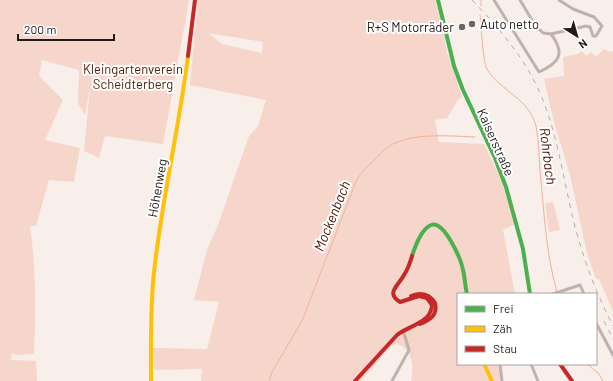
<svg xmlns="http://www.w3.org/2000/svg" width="613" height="381" viewBox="0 0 613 381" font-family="Barlow,sans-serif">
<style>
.green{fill:#f6d6cb;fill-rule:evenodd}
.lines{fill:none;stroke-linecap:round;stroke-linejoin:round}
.stream{stroke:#f3b097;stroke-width:1}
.street{stroke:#c1b2ae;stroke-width:3}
.fast{stroke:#4caf50;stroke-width:4}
.slow{stroke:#ffc107;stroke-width:4}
.jam{stroke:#c62828;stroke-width:4}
.rail{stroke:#b7ada9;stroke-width:1;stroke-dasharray:5 5;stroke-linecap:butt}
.poi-dot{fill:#6c6562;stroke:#fff;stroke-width:1.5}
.labels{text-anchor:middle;stroke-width:4;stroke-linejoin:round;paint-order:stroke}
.poi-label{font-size:13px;fill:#211b18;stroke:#fff;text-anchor:start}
.park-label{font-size:13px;fill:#551c04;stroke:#fff}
.street-label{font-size:13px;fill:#211b18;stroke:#fff}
.water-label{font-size:14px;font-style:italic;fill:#4c1300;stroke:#fff}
</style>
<rect width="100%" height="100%" fill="#f8eeea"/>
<g class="green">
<path d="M0,0H189L163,144L105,136L99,158L84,151L90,88L85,115L78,103L79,70L42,60L39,76L63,100L45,140L80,148L74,182L49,180L36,226H30C36,269 36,311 34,354L17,355L12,353L11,360L36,361L37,381H0Z"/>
<path d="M198,0H435L439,14L447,52L462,97L458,100L447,118L435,120L439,142L484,144L501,179L515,224L503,230L515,294H458V364H499L501,381H411C414,367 413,349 397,344L391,346L361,381H201L202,369L154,370L153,348L207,349L219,302L194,300L207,250L218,225L249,136L258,126L266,100L190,85ZM208,33L263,42L262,53L222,44Z"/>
<polygon points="604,49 610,52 613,51 613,311 599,279 596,279 587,253 570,175 554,122 544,79 564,76 563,57 578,54 582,51 586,56 591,52 596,57"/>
<polygon points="553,202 560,230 549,232 545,203"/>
</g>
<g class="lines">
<g class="stream">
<polyline points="481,0 481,6"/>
<path d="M480,15C482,28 482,59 487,69C499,90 529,98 536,126C539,141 539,156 540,171C544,210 546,255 557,292"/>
<polyline points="587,364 599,374 603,381"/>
<path d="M269,381L272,372L302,321L355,184C359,174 366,168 374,160C380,154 387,146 395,143C417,133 452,136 475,137"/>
</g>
<g class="street">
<path d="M494,0L539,72C559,63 566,54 551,34"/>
<polyline points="520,0 535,25 543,33 551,34 586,26 590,27 593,36 596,36 602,26 594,17 573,9 559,0"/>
<polyline points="553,294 580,285 584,294"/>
<polyline points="596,323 613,355"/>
<polyline points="500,364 502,381"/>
<polyline points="531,364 538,381"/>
<polyline points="392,381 409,350 403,330"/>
</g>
<g class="fast">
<polyline points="438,0 454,66 463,90 495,158 506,187 523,249 530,294"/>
<path d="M412,256C415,247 421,229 431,225C444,220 461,259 463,270C465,278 465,286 467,294"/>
</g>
<g class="slow">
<polyline points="484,364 492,381"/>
<path d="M151,381C151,345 150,308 154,272C162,199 179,128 188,56"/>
</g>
<g class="jam">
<polyline points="188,56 195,0"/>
<path d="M411,296C421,292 429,293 435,303C438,315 430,320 420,324"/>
<polyline points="560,364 572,381"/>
<path d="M355,381L397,335C410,325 431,323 432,305L427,298L419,296L400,302C385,293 399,285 404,275C408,269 410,263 412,256"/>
</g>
<g class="rail">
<path d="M472,0C499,28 524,57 540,93C556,130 562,170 571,210C580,250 594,289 613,326"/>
<polyline points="604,321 613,339"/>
</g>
</g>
<g class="poi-dot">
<circle cx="472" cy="24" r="4"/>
<circle cx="462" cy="27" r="4"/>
</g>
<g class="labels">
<g class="poi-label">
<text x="480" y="29">Auto netto</text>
<text x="454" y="32" text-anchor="end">R+S Motorräder</text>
</g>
<g class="park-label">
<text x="133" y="74">Kleingartenverein<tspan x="133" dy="15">Scheidterberg</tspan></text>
</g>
<g class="street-label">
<text transform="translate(496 142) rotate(66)" y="5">Kaiserstraße</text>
<text transform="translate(157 188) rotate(-80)" y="5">Höhenweg</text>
</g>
<g class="water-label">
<text transform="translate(548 156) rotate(83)" y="5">Rohrbach</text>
<text transform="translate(332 216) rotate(-68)" y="5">Mockenbach</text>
</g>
</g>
<rect x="457" y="293" width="140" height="72" fill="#ffffff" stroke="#a6a4a3"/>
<rect x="465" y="306" width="20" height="6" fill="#4caf50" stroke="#a6a4a3"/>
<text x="493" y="313" font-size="12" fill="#211b18">Frei</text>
<rect x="465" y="326" width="20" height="6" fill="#ffc107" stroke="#a6a4a3"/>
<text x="493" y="333" font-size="12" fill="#211b18">Zäh</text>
<rect x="465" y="346" width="20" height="6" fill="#c62828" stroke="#a6a4a3"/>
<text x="493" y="353" font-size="12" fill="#211b18">Stau</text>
<g transform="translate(577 36) rotate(143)" stroke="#ffffff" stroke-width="3" paint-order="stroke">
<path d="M0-3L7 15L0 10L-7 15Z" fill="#211b18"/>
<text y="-6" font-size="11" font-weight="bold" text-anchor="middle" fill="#211b18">N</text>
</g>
<path d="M18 34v6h96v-6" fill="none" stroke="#211b18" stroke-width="2"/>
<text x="24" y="34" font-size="12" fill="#211b18" stroke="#ffffff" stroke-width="3" paint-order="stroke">200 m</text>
</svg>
